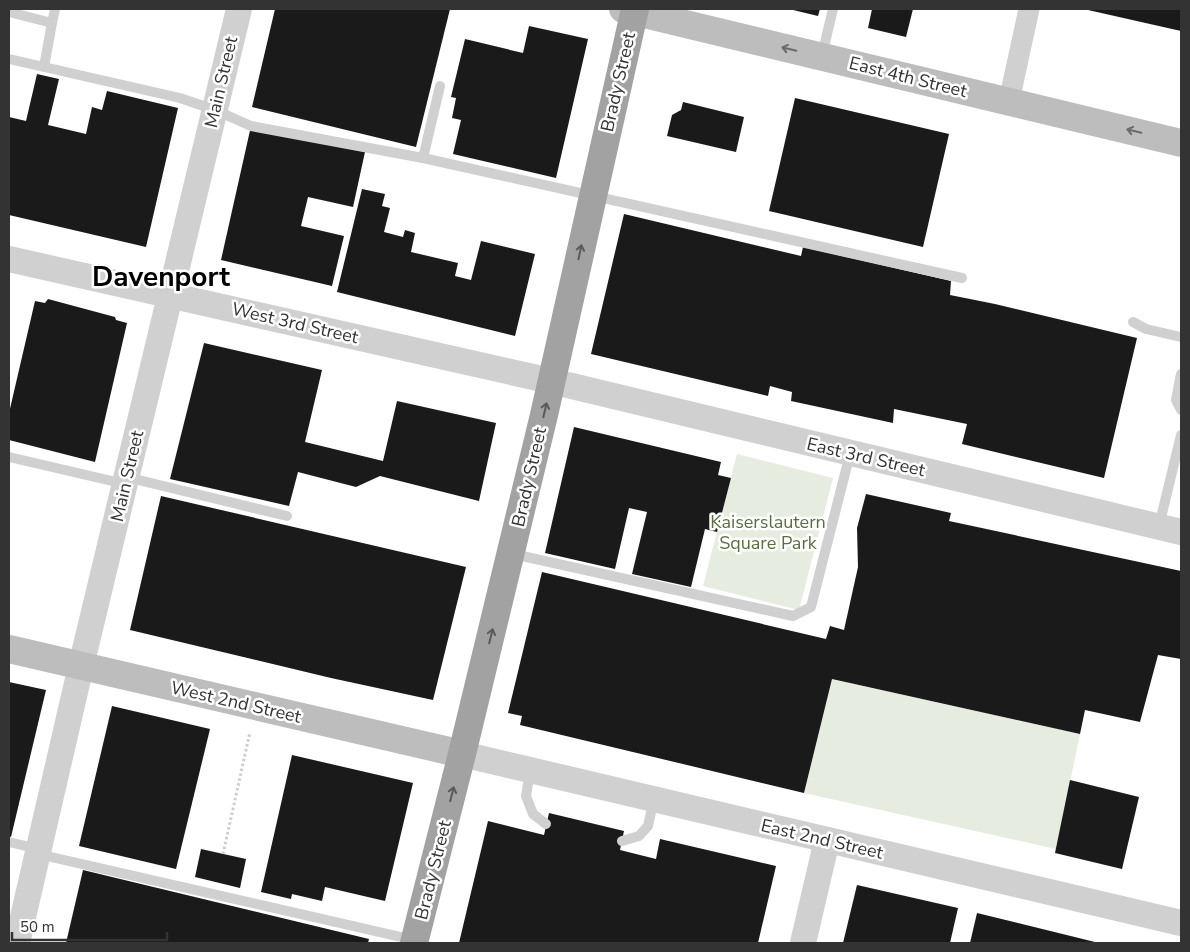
<svg xmlns="http://www.w3.org/2000/svg" width="1190" height="952" viewBox="0 0 1190 952" font-family="'Nunito Sans',sans-serif">
<style>
.green{fill:#e6ecdf}
.building{fill:#1a1a1a}
.lines{fill:none;stroke-linecap:round;stroke-linejoin:round}
.path{stroke:#cdcdcd;stroke-width:3;stroke-dasharray:2.5 2.5;stroke-linecap:butt}
.service{stroke:#d0d0d0;stroke-width:10}
.minor{stroke:#d0d0d0;stroke-width:21}
.tertiary{stroke:#d0d0d0;stroke-width:26}
.secondary{stroke:#bdbdbd;stroke-width:28}
.trunk{stroke:#a2a2a2;stroke-width:28}
.oneway{stroke:#6a6a6a}
.oneway2{stroke:#5a5a5a}
.labels{text-anchor:middle;stroke-width:5;stroke-linejoin:round;paint-order:stroke}
.street-label{font-size:18px;fill:#333;stroke:#fff}
.park-label{font-size:18px;fill:#56703f;stroke:#fff}
.town-label{font-size:28px;font-weight:bold;fill:#000;stroke:#fff}
</style>
<rect width="100%" height="100%" fill="#fff"/>
<g class="green">
<polygon points="737,454 833,478 799,610 703,586"/>
<polygon points="832,679 1080,734 1056,849 804,793"/>
</g>
<g class="building">
<polygon points="275,9 450,9 416,147 252,107"/>
<polygon points="789,9 820,9 818,16"/>
<polygon points="872,9 913,9 906,37 868,28"/>
<polygon points="1088,9 1181,9 1181,31 1088,10"/>
<polygon points="529,26 588,39 556,178 453,154 461,120 452,118 456,98 451,97 465,39 523,53"/>
<polygon points="37,74 59,79 48,125 86,134 92,107 102,110 107,91 178,108 146,247 9,215 9,117 26,121"/>
<polygon points="795,98 949,134 923,247 769,211"/>
<polygon points="683,102 744,117 736,152 667,136 672,115 681,110"/>
<polygon points="251,126 365,152 353,207 308,197 301,226 344,236 332,286 221,260"/>
<polygon points="362,189 385,194 382,206 390,208 384,232 403,237 405,230 415,233 411,252 458,263 455,276 471,280 481,241 535,254 515,336 337,292"/>
<polygon points="624,214 801,256 803,247 951,281 950,295 995,304 1137,338 1104,478 962,444 967,424 894,409 893,423 791,401 792,392 770,386 768,396 591,354"/>
<polygon points="48,299 115,317 116,320 127,323 95,462 9,440 9,413 35,301 45,303"/>
<polygon points="204,343 322,370 305,442 383,461 397,401 496,423 479,501 380,476 356,487 298,472 289,506 170,479"/>
<polygon points="574,427 721,462 718,475 731,478 717,532 705,529 691,587 632,574 647,512 629,508 615,569 545,553"/>
<polygon points="866,494 951,513 949,521 1181,571 1181,659 1158,655 1140,722 1085,710 1080,734 832,679 804,793 520,725 522,716 508,713 542,572 826,639 830,626 844,630 858,567 857,528"/>
<polygon points="161,496 466,567 433,700 331,678 130,630"/>
<polygon points="9,682 46,690 11,837 9,836"/>
<polygon points="112,706 210,729 176,869 79,846"/>
<polygon points="292,755 413,783 385,901 325,887 322,901 292,894 291,899 261,892"/>
<polygon points="1070,780 1139,797 1122,869 1055,853"/>
<polygon points="549,813 624,831 620,850 656,859 660,839 776,866 758,943 459,943 488,821 544,835"/>
<polygon points="201,849 246,859 240,888 195,877"/>
<polygon points="83,870 369,939 368,943 66,943"/>
<polygon points="857,885 958,908 950,943 843,943"/>
<polygon points="977,913 1099,943 970,943"/>
</g>
<g class="lines">
<polyline class="path" points="223,854 250,732"/>
<g class="service">
<polyline points="9,12 52,23 55,9"/>
<polyline points="822,55 833,9"/>
<polyline points="9,59 180,98 215,110 251,126 423,158 962,278"/>
<polyline points="44,67 52,23"/>
<polyline points="423,158 440,86"/>
<polyline points="1133,322 1146,329 1181,337"/>
<polyline points="1181,374 1176,400 1181,410"/>
<polyline points="9,457 125,484"/>
<polyline points="126,477 287,516"/>
<polyline points="1159,526 1181,435"/>
<polyline points="513,554 793,616 811,607 850,454"/>
<polyline points="530,771 526,796 533,814 546,824"/>
<polyline points="622,841 639,836 648,826 654,799"/>
<polyline points="9,842 38,849"/>
<polyline points="38,854 414,940"/>
</g>
<polyline class="minor" points="1009,101 1029,9"/>
<g class="tertiary">
<polyline points="9,259 551,381 1181,532"/>
<polyline points="462,754 1181,923"/>
<polyline points="17,943 81,666 239,9"/>
<polyline points="803,943 827,840"/>
</g>
<g class="secondary">
<polyline points="623,9 1181,143"/>
<polyline points="9,649 462,754"/>
</g>
<polyline class="trunk" points="414,943 462,754 544,415 635,9"/>
</g>
<defs><path id="oneway-shaft" d="M-6 0H5M1.5-3L5.5 0L1.5 3" fill="none" stroke-width="1.6" stroke-linecap="round" stroke-linejoin="round" transform="scale(1.25)"/></defs>
<g class="oneway">
<use href="#oneway-shaft" transform="translate(789 49) rotate(-167)"/>
<use href="#oneway-shaft" transform="translate(1134 131) rotate(-166)"/>
</g>
<g class="oneway2">
<use href="#oneway-shaft" transform="translate(580 252) rotate(-78)"/>
<use href="#oneway-shaft" transform="translate(545 410) rotate(-77)"/>
<use href="#oneway-shaft" transform="translate(491 636) rotate(-76)"/>
<use href="#oneway-shaft" transform="translate(452 794) rotate(-76)"/>
</g>
<g class="labels">
<g class="street-label">
<text transform="translate(908 77) rotate(14)" y="6">East 4th Street</text>
<text transform="translate(221 82) rotate(-77)" y="6">Main Street</text>
<text transform="translate(618 82) rotate(-77)" y="6">Brady Street</text>
<text transform="translate(295 323) rotate(13)" y="6">West 3rd Street</text>
<text transform="translate(866 457) rotate(13)" y="6">East 3rd Street</text>
<text transform="translate(127 476) rotate(-77)" y="6">Main Street</text>
<text transform="translate(529 477) rotate(-77)" y="6">Brady Street</text>
<text transform="translate(236 702) rotate(13)" y="6">West 2nd Street</text>
<text transform="translate(822 839) rotate(13)" y="6">East 2nd Street</text>
<text transform="translate(433 870) rotate(-76)" y="6">Brady Street</text>
</g>
<g class="park-label">
<text x="768" y="528">Kaiserslautern<tspan x="768" dy="21">Square Park</tspan></text>
</g>
<g class="town-label">
<text x="161" y="286">Davenport</text>
</g>
</g>
<rect width="1190" height="952" fill="none" stroke="#333333" stroke-width="20"/>
<path d="M12 932v8h155v-8" fill="none" stroke="#333333" stroke-width="2.5"/>
<text x="20" y="932" font-size="15" fill="#333333" stroke="#ffffff" stroke-width="4" paint-order="stroke">50 m</text>
</svg>
